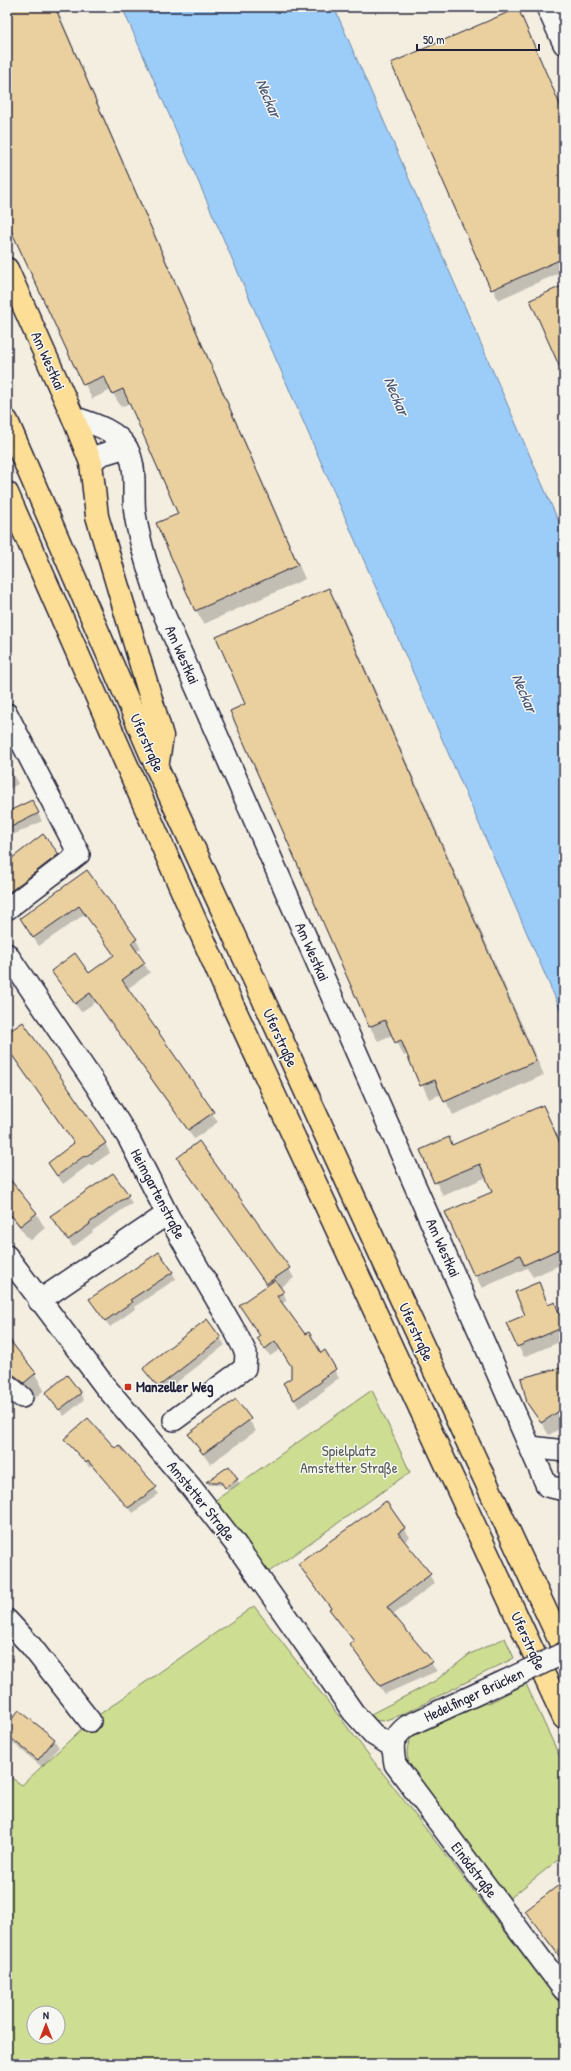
<svg xmlns="http://www.w3.org/2000/svg" width="571" height="2071" viewBox="0 0 571 2071" font-family="'Patrick Hand',sans-serif">
<style>
.green{fill:#cddd91;stroke:#788066;fill-rule:evenodd}
.water{fill:#9ccdf9;stroke:#6b89ad}
.shadow{fill:#0003}
.building{fill:#ead09f;stroke:#22223b}
.lines{fill:none;stroke-linecap:round;stroke-linejoin:round}
.minor-casing{stroke:#22223b;stroke-width:24}
.major-casing{stroke:#22223b;stroke-width:25}
.highway-casing{stroke:#22223b;stroke-width:25}
.minor{stroke:#f6f6f2;stroke-width:21}
.major{stroke:#fcde96;stroke-width:22}
.highway{stroke:#fcde96;stroke-width:22}
.minor-bridge-casing{stroke:#22223b;stroke-width:24;stroke-linecap:butt}
.minor-bridge{stroke:#f6f6f2;stroke-width:21}
.poi-dot{fill:#c8321e;stroke:#f6f6f2;stroke-width:1.5}
.labels{text-anchor:middle;stroke-width:3;stroke-linejoin:round;paint-order:stroke}
.street-label{font-size:15px;fill:#22223b;stroke:#f6f6f2}
.poi-label{font-size:15px;font-weight:bold;fill:#22223b;stroke:#f6f6f2;text-anchor:start}
.park-label{font-size:15px;fill:#555a55;stroke:#f6f6f2}
.water-label{font-size:16px;font-style:italic;fill:#475574;stroke:#f6f6f2}
</style>
<rect width="100%" height="100%" fill="#f4eee1"/>
<filter id="ink" filterUnits="userSpaceOnUse"><feTurbulence type="fractalNoise" baseFrequency=".025" numOctaves="2"/><feDisplacementMap in="SourceGraphic" scale="8" xChannelSelector="R" yChannelSelector="G"/><feConvolveMatrix kernelMatrix="1 2 1 2 8 2 1 2 1" color-interpolation-filters="sRGB"/></filter>
<g filter="url(#ink)">
<g class="green">
<polygon points="372,1390 410,1472 266,1574 213,1502"/>
<path d="M254,1606L564,2008V2064H7V1775L22,1785L90,1721ZM34,2013H58V2037H34Z"/>
<polygon points="505,1638 514,1658 403,1714 383,1721 370,1720 367,1716 435,1681 470,1654"/>
<path d="M526,1684L564,1766V1855L509,1899L411,1768C406,1758 405,1745 413,1736C421,1726 470,1705 485,1698L487,1704Z"/>
</g>
<polygon class="water" points="122,7 334,7 564,534 564,1018"/>
<g class="shadow">
<polygon points="7,7 56,7 305,579 204,624 196,610 179,515 130,403 121,407 111,390 92,399 7,220"/>
<polygon points="523,20 564,113 564,271 498,300 392,63"/>
<polygon points="328,589 337,603 544,1075 453,1115 442,1094 429,1099 408,1054 404,1056 392,1035 378,1041 370,1027 232,712 246,705"/>
<polygon points="7,763 18,784 7,790"/>
<polygon points="35,808 42,821 7,838 7,813"/>
<polygon points="43,836 62,862 7,905 7,863"/>
<polygon points="87,871 136,940 141,948 136,952 150,973 127,989 218,1122 194,1139 96,1002 81,1012 52,971 89,975 115,956 85,914 39,946 21,919"/>
<polygon points="7,1024 105,1143 110,1153 91,1166 90,1164 63,1184 49,1163 75,1144 7,1049"/>
<polygon points="543,1106 564,1150 564,1263 533,1277 527,1268 482,1288 475,1275 494,1192 487,1177 443,1196 421,1150 448,1139 452,1146"/>
<polygon points="178,1158 289,1269 294,1278 280,1288 287,1300 282,1304 321,1354 324,1352 339,1378 324,1389 325,1391 299,1408 284,1383 292,1378 292,1367 281,1349 270,1356 258,1339 261,1336 268,1286"/>
<polygon points="7,1174 36,1213 45,1228 30,1241 7,1211"/>
<polygon points="113,1175 132,1203 92,1231 93,1232 73,1247 51,1216"/>
<polygon points="172,1272 176,1279 134,1307 135,1309 110,1327 95,1306"/>
<polygon points="538,1283 549,1305 555,1303 561,1314 564,1321 564,1340 524,1357 518,1346"/>
<polygon points="7,1331 20,1355 35,1374 44,1390 34,1399 7,1378"/>
<polygon points="220,1338 225,1345 163,1393 144,1369"/>
<polygon points="564,1368 564,1426 549,1435 528,1402"/>
<polygon points="47,1393 80,1393 84,1400 64,1416"/>
<polygon points="236,1400 256,1431 210,1464 189,1434"/>
<polygon points="66,1439 115,1450 119,1446 159,1494 133,1513 92,1466 90,1468"/>
<polygon points="229,1467 239,1483 228,1491 224,1485 209,1485 207,1482"/>
<polygon points="385,1502 410,1537 404,1542 435,1583 393,1615 437,1671 385,1694 356,1654 351,1645 355,1643 335,1618 331,1609 305,1573"/>
<polygon points="19,1711 54,1740 59,1747 42,1767 7,1738 7,1714 13,1719"/>
<polygon points="564,1884 564,1964 526,1911"/>
</g>
<g class="building">
<polygon points="7,7 55,7 298,565 195,611 156,523 178,514 123,389 112,394 104,376 83,385 7,222"/>
<polygon points="518,8 564,114 564,258 491,290 391,63"/>
<polygon points="564,285 564,377 530,300"/>
<polygon points="329,588 536,1061 444,1102 435,1080 420,1086 401,1040 395,1043 385,1020 369,1027 230,711 245,704 216,637"/>
<polygon points="32,800 39,813 7,829 7,812"/>
<polygon points="43,834 59,854 7,894 7,862"/>
<polygon points="87,870 137,939 131,943 145,963 122,980 214,1112 188,1130 90,993 75,1004 51,971 75,953 89,973 114,955 79,906 33,938 20,918"/>
<polygon points="23,1022 106,1143 85,1157 84,1156 57,1176 48,1163 74,1143 7,1048 7,1033"/>
<polygon points="543,1105 564,1152 564,1247 524,1265 520,1255 474,1276 445,1212 492,1192 480,1164 434,1183 420,1150 449,1137 452,1145"/>
<polygon points="199,1141 290,1268 266,1284 177,1158"/>
<polygon points="113,1173 129,1195 89,1223 90,1224 68,1240 50,1216"/>
<polygon points="7,1176 37,1213 20,1226 7,1210"/>
<polygon points="159,1252 173,1272 130,1300 132,1302 105,1321 89,1299"/>
<polygon points="275,1280 284,1292 277,1296 305,1334 309,1332 321,1353 325,1350 336,1369 320,1380 321,1382 294,1400 283,1383 291,1378 291,1366 275,1341 265,1349 257,1338 260,1336 239,1305"/>
<polygon points="539,1282 548,1305 555,1302 564,1327 517,1347 506,1323 525,1315 515,1292"/>
<polygon points="207,1319 221,1338 158,1387 143,1369 147,1364"/>
<polygon points="7,1337 36,1373 24,1383 14,1375 7,1373"/>
<polygon points="564,1367 564,1408 541,1423 527,1403 521,1378"/>
<polygon points="67,1375 81,1393 59,1410 45,1393"/>
<polygon points="236,1399 251,1419 203,1454 188,1434"/>
<polygon points="88,1418 115,1448 119,1445 157,1487 128,1508 88,1461 86,1463 64,1439"/>
<polygon points="229,1466 238,1479 225,1488 221,1482 206,1482"/>
<polygon points="386,1501 405,1528 398,1533 431,1574 387,1607 433,1662 380,1686 350,1645 354,1641 329,1609 331,1608 298,1564"/>
<polygon points="19,1710 55,1739 38,1760 7,1735 7,1725"/>
<polygon points="564,1881 564,1962 525,1911"/>
</g>
<g class="lines">
<g class="minor-casing">
<g id="minor">
<polyline points="547,7 564,44"/>
<path d="M73,417C91,423 117,430 127,448C138,469 132,492 135,514C140,545 150,575 160,605L547,1486L560,1489L564,1488"/>
<polyline points="91,463 100,455 126,447"/>
<polyline points="7,714 79,854 7,909"/>
<polyline points="7,954 95,1084 129,1139 167,1214 236,1333 246,1353 245,1368 174,1420"/>
<polyline points="7,1256 104,1385 190,1486 234,1542 353,1712 374,1735 392,1746"/>
<polyline points="39,1301 167,1214"/>
<polyline points="7,1385 22,1397"/>
<polyline points="531,1447 564,1451"/>
<polyline points="7,1620 31,1646 90,1721"/>
<path d="M505,1681L407,1726C391,1739 392,1744 395,1764L564,1990"/>
</g>
</g>
<g class="major-casing">
<polyline id="major" points="7,269 73,417"/>
</g>
<g class="highway-casing">
<g id="highway">
<polyline points="73,417 91,463 97,516 162,736 157,768"/>
<polyline points="7,421 157,768 384,1262 564,1650"/>
<polyline points="7,493 228,995 564,1718"/>
</g>
</g>
<use href="#minor" class="minor"/>
<use href="#major" class="major"/>
<use href="#highway" class="highway"/>
<g class="minor-bridge-casing">
<polyline id="minor-bridge" points="505,1681 564,1653"/>
</g>
<use href="#minor-bridge" class="minor-bridge"/>
</g>
</g>
<rect class="poi-dot" x="124" y="1383" width="8" height="8" rx="2"/>
<g class="labels">
<g class="street-label">
<text transform="translate(48 361) rotate(66)" y="5">Am Westkai</text>
<text transform="translate(182 655) rotate(66)" y="5">Am Westkai</text>
<text transform="translate(147 743) rotate(66)" y="5">Uferstraße</text>
<text transform="translate(312 952) rotate(66)" y="5">Am Westkai</text>
<text transform="translate(280 1038) rotate(65)" y="5">Uferstraße</text>
<text transform="translate(158 1194) rotate(62)" y="5">Heimgartenstraße</text>
<text transform="translate(443 1248) rotate(66)" y="5">Am Westkai</text>
<text transform="translate(416 1332) rotate(65)" y="5">Uferstraße</text>
<text transform="translate(201 1501) rotate(51)" y="5">Amstetter Straße</text>
<text transform="translate(528 1641) rotate(65)" y="5">Uferstraße</text>
<text transform="translate(474 1695) rotate(-25)" y="5">Hedelfinger Brücken</text>
<text transform="translate(474 1870) rotate(53)" y="5">Einödstraße</text>
</g>
<g class="poi-label">
<text x="136" y="1392">Manzeller Weg</text>
</g>
<g class="park-label">
<text x="349" y="1456">Spielplatz<tspan x="349" dy="17">Amstetter Straße</tspan></text>
</g>
<g class="water-label">
<text transform="translate(269 98) rotate(67)" y="6">Neckar</text>
<text transform="translate(397 396) rotate(67)" y="6">Neckar</text>
<text transform="translate(525 693) rotate(67)" y="6">Neckar</text>
</g>
</g>
<rect width="571" height="2071" fill="none" stroke="#f6f6f2" stroke-width="24"/>
<rect x="12" y="12" width="547" height="2047" fill="none" stroke="#22223b" stroke-width="1.5" filter="url(#ink)"/>
<g transform="translate(46 2025)"><circle r="19" fill="#f6f6f2" stroke="#a1a1a9"/>
<path d="M0-3L7 15L0 10L-7 15Z" fill="#c8321e"/>
<text y="-6" font-size="11" font-weight="bold" text-anchor="middle" fill="#22223b">N</text>
</g>
<path d="M417 44v6h122v-6" fill="none" stroke="#22223b" stroke-width="2"/>
<text x="423" y="44" font-size="12" fill="#22223b" stroke="#f6f6f2" stroke-width="3" paint-order="stroke">50 m</text>
</svg>
